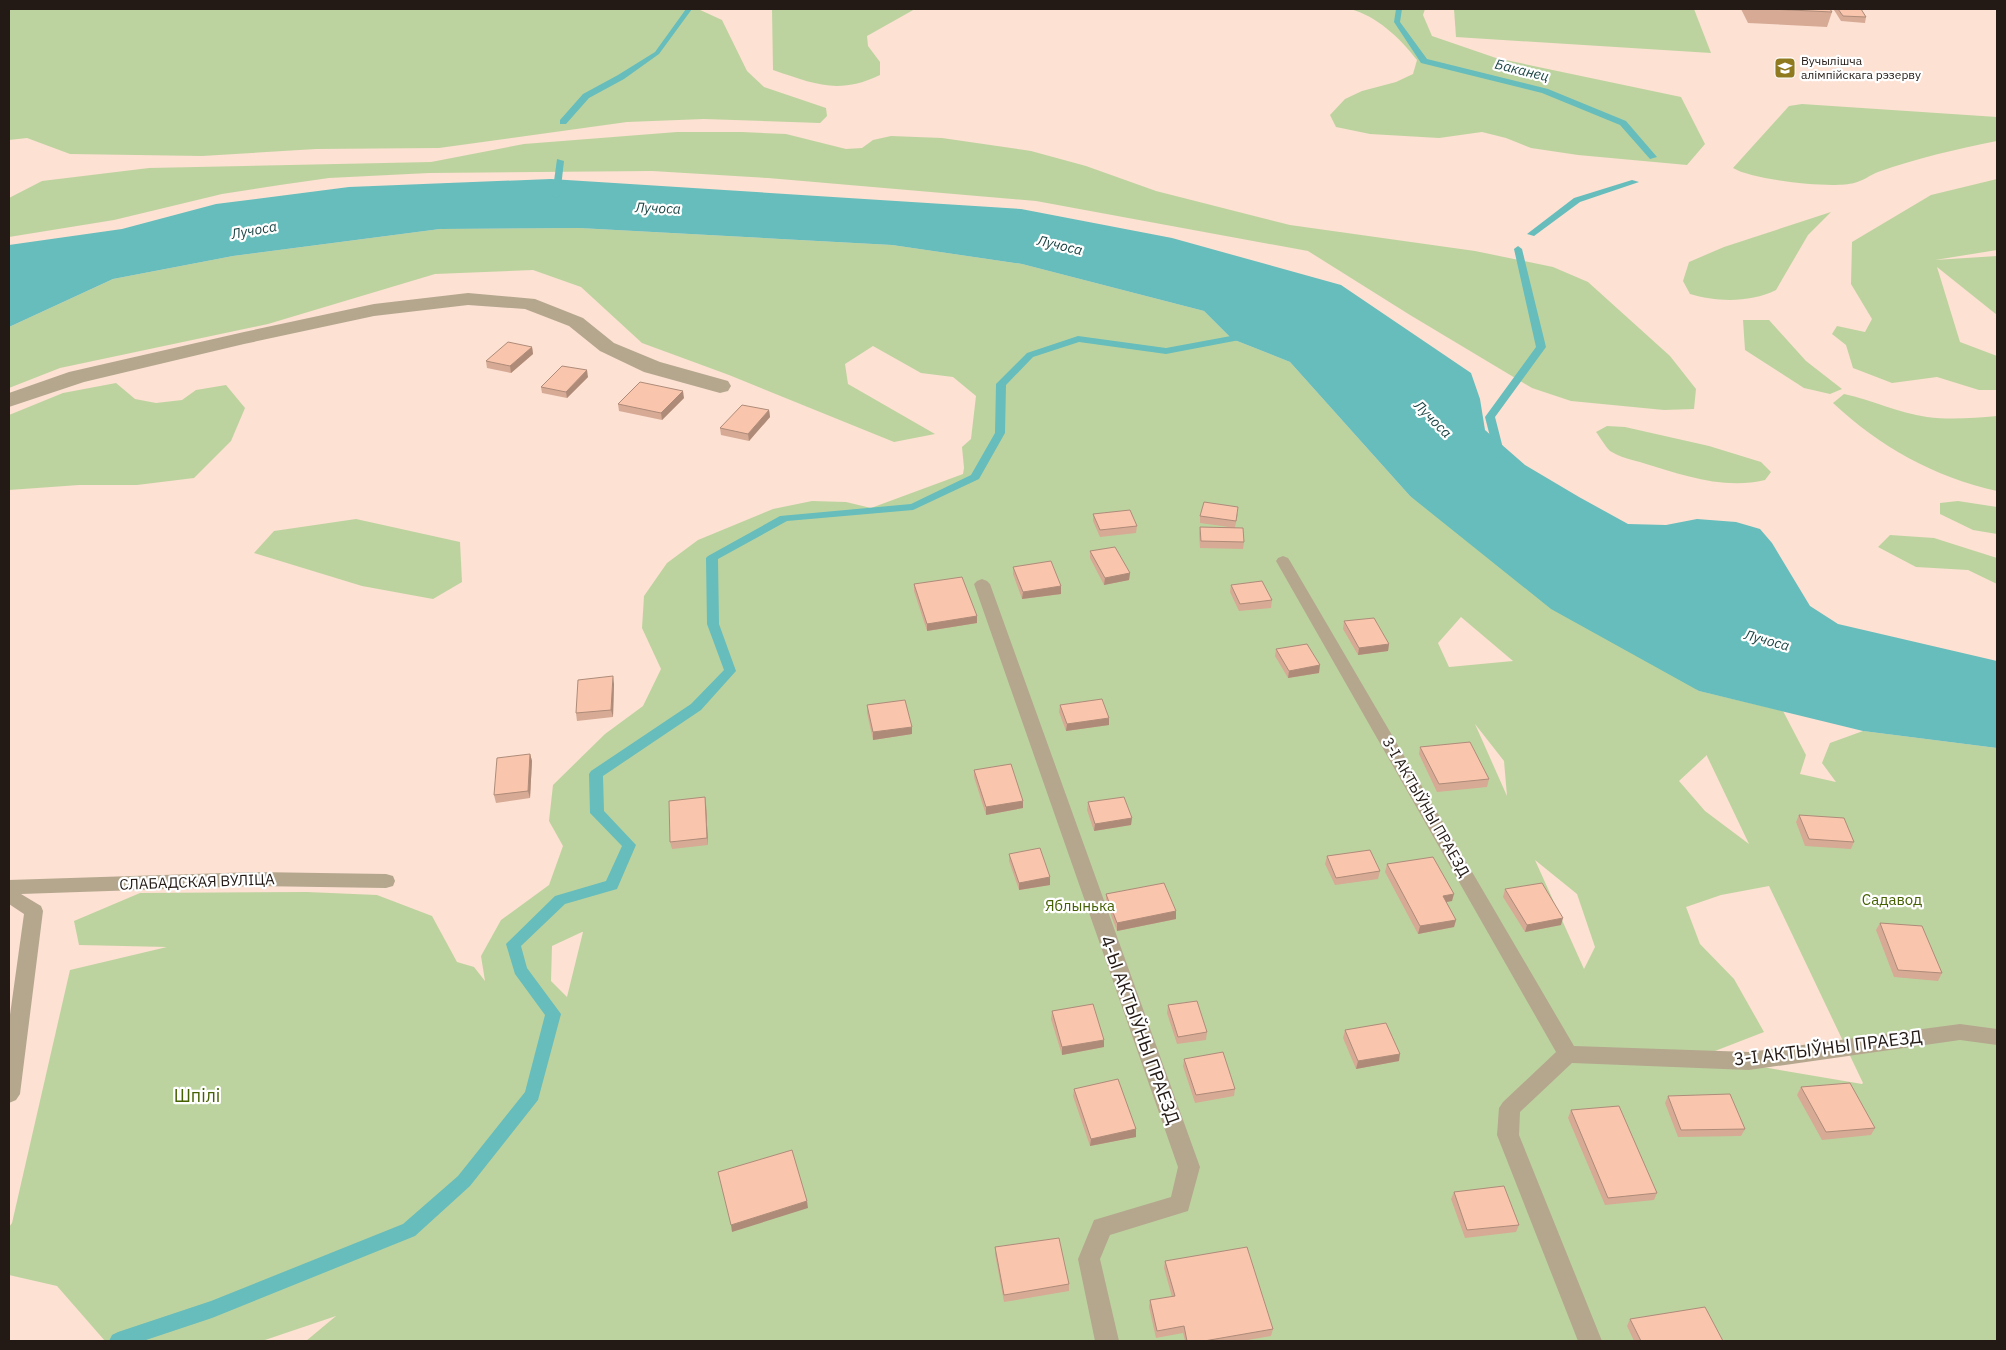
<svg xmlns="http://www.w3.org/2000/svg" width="2006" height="1350" viewBox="0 0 2006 1350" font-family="'IBM Plex Sans',sans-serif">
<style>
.green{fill:#bdd39f;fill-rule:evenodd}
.water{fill:#66bdbc}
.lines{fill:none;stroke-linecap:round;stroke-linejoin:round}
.stream{fill:#66bdbc;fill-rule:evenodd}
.service{fill:#b4a78e;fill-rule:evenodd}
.minor{fill:#b4a78e;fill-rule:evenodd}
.wall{fill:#d6aa95}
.shaded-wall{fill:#ae8b79}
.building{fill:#f9c6ad;stroke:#ae8b79}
.labels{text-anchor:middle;stroke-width:4.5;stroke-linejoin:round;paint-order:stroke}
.far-poi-label{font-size:12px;fill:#231a15;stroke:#fff;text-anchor:start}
.far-water-label{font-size:14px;font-style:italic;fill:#1d4545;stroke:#fff}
.street-label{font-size:15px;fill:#231a15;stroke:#fff}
.park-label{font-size:15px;fill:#466104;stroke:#fff}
.near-street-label{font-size:18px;fill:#231a15;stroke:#fff}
.near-park-label{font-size:18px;fill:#466104;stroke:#fff}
</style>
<rect width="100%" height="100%" fill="#fde1d3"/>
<g class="green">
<polygon points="9,9 698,9 722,20 747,71 764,87 826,108 827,116 820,123 704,119 627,122 439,148 316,149 202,156 70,154 27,138 9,140"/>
<path d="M772,9H915L867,36L868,46L880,62V75C838,95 815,84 773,70Z"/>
<path d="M1350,9H1425L1423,15L1432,36L1496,58L1681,97L1705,144L1687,165L1578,155L1531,148L1506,138L1482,132L1439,138L1370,134L1336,127L1330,115L1345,99L1362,91L1396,82L1413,74L1417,60C1400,38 1377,16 1350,9Z"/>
<polygon points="1454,9 1694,9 1711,53 1456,37"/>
<path d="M1802,104L1997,117V141C1957,149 1917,158 1878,172C1870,175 1863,181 1854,183C1832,189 1752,180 1733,168L1789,106Z"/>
<polygon points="677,132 742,132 786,134 846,149 862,148 873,140 891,136 942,138 1031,151 1086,166 1156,191 1290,225 1475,251 1553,267 1588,282 1670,356 1696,389 1694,409 1664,410 1571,401 1532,388 1410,315 1308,251 1036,201 768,178 652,171 429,173 329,178 280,185 222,194 114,220 9,237 9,198 42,181 149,168 431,162 524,144"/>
<polygon points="1997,179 1997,250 1935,260 1997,256 1997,315 1937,267 1960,342 1997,356 1997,390 1979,390 1937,377 1892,383 1853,368 1846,345 1832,334 1837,326 1865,332 1872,319 1851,284 1852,242 1931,195"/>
<path d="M1831,212L1808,235L1776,290C1750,303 1716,302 1690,294L1683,281L1689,262L1724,247Z"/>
<path d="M579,228L892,245L1022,264L1204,311L1232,339L1290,362L1410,496L1699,691L1783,711L1806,755L1800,774L1836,782L1822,763L1830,743L1863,731L1997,748V1341H306L336,1316L262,1341H105L57,1286L9,1275V1227L12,1223L70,970L167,947L79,945L74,921L140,893L307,892L377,895L432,916L457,962L474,967L485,981L481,956L501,920L549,885L563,846L549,821L553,785L605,734L643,706L661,669L642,628L644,596L667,563L698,540L773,509L812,501L846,502L871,508L963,474L964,468L962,447L971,439L976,396L953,377L921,373L873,346L845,364L848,384L935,434L894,442L729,375L642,343L581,287L533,270L435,274L268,324L60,368L9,388V327L113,279L233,256L440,229ZM1461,617L1513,661L1449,667L1438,643ZM1475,724L1504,761L1507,796ZM1707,755V756L1749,844L1705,811L1679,781ZM1535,860L1577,894L1595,947L1584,969ZM1769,886L1863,1083L1862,1084L1686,1054L1702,1056L1764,1032L1734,979L1700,944L1686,907L1721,895ZM582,932H583L567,997L551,981L552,946Z"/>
<polygon points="1743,320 1769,320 1806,361 1842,389 1830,394 1804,388 1745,350"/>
<polygon points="116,383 135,399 156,403 182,400 196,390 226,385 245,408 231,441 194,478 137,485 79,485 9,490 9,415 63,393"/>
<path d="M1844,394C1872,400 1898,413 1927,417C1950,420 1974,418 1997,416V491C1934,477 1880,447 1833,403Z"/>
<path d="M1607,426L1625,427L1709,446L1761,462L1771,472L1765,480C1724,490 1682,475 1643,463C1633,460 1619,457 1610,451C1605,446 1600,437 1596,432Z"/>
<polygon points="1958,501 1997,507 1997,534 1973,530 1940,514 1940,503"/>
<polygon points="356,519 460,542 462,582 433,599 362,586 254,553 274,531"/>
<polygon points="1890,535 1934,538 1997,558 1997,584 1968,570 1916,567 1878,547"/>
</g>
<polygon class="water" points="551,179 1021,209 1172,238 1341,285 1471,373 1480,399 1485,430 1525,465 1579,497 1628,524 1666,525 1697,519 1736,522 1760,529 1772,543 1810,606 1838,624 1997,661 1997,748 1863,731 1699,691 1551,609 1410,496 1290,362 1232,339 1204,311 1022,264 892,245 579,228 440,229 233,256 113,279 9,327 9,245 122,229 216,204 349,187"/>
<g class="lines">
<g class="stream">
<polygon points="686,9 692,9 659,54 624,79 589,98 566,124 560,124 560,120 583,94 618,75 655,52"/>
<polygon points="1396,9 1402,9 1400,22 1427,59 1548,89 1626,121 1657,157 1650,159 1620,125 1542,93 1421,63 1394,22"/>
<polygon points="557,159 564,161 560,196 556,198 552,196"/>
<polygon points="1632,180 1639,182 1580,202 1534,236 1527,234 1574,198"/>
<polygon points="1518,246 1522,249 1546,347 1495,417 1505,456 1500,459 1495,456 1485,417 1536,347 1514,249"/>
<polygon points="1247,333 1252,336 1250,338 1166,354 1079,342 1033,357 1006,385 1005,433 979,479 913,510 787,521 718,559 719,624 736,671 701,710 603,776 604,811 636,845 617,889 565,904 521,946 527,968 561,1014 538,1100 470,1186 415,1236 212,1318 143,1341 109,1341 112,1335 118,1332 211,1301 403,1224 458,1176 525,1092 545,1015 515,974 506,944 555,896 606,881 622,846 590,813 589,774 591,771 691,704 724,670 707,624 706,558 708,556 780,516 911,504 971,475 995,433 996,384 1027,353 1078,336 1166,348"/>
</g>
<g class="service">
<polygon points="1283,556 1288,558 1290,561 1574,1046 1749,1052 1960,1024 1997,1029 1997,1045 1960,1040 1749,1070 1572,1063 1520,1112 1519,1135 1602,1341 1578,1341 1497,1135 1499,1108 1503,1102 1556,1052 1276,561 1278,558"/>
<polygon points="982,579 987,581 990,584 1200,1167 1188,1211 1110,1235 1100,1259 1119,1341 1095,1341 1078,1259 1094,1220 1171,1197 1178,1167 974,584 977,581"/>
<polygon points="255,872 386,874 393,876 395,881 393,886 386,888 255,886 21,894 41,906 43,911 20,1094 16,1100 9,1103 9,1022 24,914 9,904 9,880"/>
</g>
<polygon class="minor" points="468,293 535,299 583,318 614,343 660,362 728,381 731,386 728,391 720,393 644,372 600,351 569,326 525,309 468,305 374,316 244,344 84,382 9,407 9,393 69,372 244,332 374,304"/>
</g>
<g class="wall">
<polygon points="1741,9 1830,9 1832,12 1827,27 1748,23"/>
<polygon points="1834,9 1861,9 1866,17 1865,23 1841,21 1834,10"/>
<polygon points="532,347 533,354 511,373 487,368 486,361"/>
<polygon points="588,377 567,398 542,393 541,387"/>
<polygon points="684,398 662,420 619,411 618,404"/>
<polygon points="769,410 770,417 749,441 721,435 720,428"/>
<polygon points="1093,514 1137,526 1136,533 1100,537 1093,521"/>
<polygon points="1238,514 1235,527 1244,542 1243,549 1200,548 1199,534 1200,527 1229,527 1200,523 1200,516"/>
<polygon points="1090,551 1130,573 1129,580 1104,585 1090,558"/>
<polygon points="1013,567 1061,586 1061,594 1022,599 1013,574"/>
<polygon points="914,584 977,616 977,623 927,631 914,591"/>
<polygon points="1231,585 1272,600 1271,608 1239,611 1230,592"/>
<polygon points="1344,621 1389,644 1388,651 1358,655 1343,629"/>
<polygon points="1276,649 1319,673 1288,678 1275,656"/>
<polygon points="614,684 613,717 577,721 576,713"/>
<polygon points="867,705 912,734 873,740 867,713"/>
<polygon points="1060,705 1109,725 1066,731 1059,712"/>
<polygon points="1420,747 1489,779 1487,787 1437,792 1419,754"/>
<polygon points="530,754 532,761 530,798 496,803 494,795"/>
<polygon points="974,770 1023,801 1023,808 986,815 974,777"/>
<polygon points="705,797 706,804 708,845 672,849 670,842"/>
<polygon points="1088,802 1132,818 1131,825 1094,831 1087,810"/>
<polygon points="1799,815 1854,842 1851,849 1805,846 1796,822"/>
<polygon points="1009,854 1050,877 1050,885 1019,890 1009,861"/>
<polygon points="1327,856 1380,871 1378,879 1335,885 1325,864"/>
<polygon points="1387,864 1452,901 1446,902 1456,920 1454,927 1418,934 1385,872"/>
<polygon points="1505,889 1561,925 1525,932 1503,897"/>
<polygon points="1106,894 1176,911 1176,919 1117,931 1106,902"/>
<polygon points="1880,923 1942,973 1938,981 1894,977 1876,930"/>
<polygon points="1168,1005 1207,1032 1206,1040 1177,1044 1167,1013"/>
<polygon points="1052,1011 1104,1047 1062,1055 1051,1019"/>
<polygon points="1345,1030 1399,1061 1356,1069 1343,1038"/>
<polygon points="1184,1059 1235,1089 1234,1096 1195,1103 1183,1066"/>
<polygon points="1801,1087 1875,1128 1871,1135 1822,1140 1797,1095"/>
<polygon points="1074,1089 1136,1129 1136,1137 1090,1146 1073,1096"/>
<polygon points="1668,1096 1745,1129 1741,1136 1678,1137 1665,1103"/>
<polygon points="1571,1110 1657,1193 1654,1200 1605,1205 1568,1118"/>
<polygon points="1454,1192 1519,1225 1516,1232 1465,1238 1451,1199"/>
<polygon points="995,1247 1069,1284 1069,1291 1004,1302 995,1254"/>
<polygon points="1165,1261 1273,1329 1271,1336 1242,1341 1185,1341 1183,1333 1156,1338 1149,1307 1150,1300 1172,1297 1164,1268"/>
<polygon points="1630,1319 1723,1341 1634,1341 1627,1326"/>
</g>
<g class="shaded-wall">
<polygon points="532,347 533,354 511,373 510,366"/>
<polygon points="587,370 588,377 567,398 566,392"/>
<polygon points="683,391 684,398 662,420 661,413"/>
<polygon points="769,410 770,417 749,441 748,434"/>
<polygon points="1130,573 1129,580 1104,585 1105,578"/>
<polygon points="1061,586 1061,594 1022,599 1023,592"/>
<polygon points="977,616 977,623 927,631 927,624"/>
<polygon points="1389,644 1388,651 1358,655 1359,648"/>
<polygon points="1320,665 1319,673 1288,678 1289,671"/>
<polygon points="613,676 614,684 613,717 611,710"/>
<polygon points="1109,718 1109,725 1066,731 1067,724"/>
<polygon points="912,727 912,734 873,740 873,732"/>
<polygon points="530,754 532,761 530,798 528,791"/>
<polygon points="705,797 706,804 708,845 707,838"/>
<polygon points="1023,801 1023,808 986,815 986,807"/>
<polygon points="1132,818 1131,825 1094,831 1095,824"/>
<polygon points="1050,877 1050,885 1019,890 1019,883"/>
<polygon points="1454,894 1452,901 1441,903 1443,896"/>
<polygon points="1176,911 1176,919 1117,931 1117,923"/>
<polygon points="1563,918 1561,925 1525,932 1527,925"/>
<polygon points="1456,920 1454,927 1418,934 1420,926"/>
<polygon points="1104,1040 1104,1047 1062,1055 1062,1047"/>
<polygon points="1400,1054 1399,1061 1356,1069 1358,1061"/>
<polygon points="1136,1129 1136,1137 1090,1146 1091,1139"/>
<polygon points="807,1201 808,1208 732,1232 731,1225"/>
</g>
<g class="building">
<polygon points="1770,9 1830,9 1832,12"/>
<polygon points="1838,9 1861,9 1866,17 1843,16"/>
<polygon points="508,342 532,347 510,366 486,361"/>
<polygon points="562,366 587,370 566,392 541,387"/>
<polygon points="640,382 683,391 661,413 618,404"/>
<polygon points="742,405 769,410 748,434 720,428"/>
<polygon points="1204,502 1238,507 1236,521 1200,516"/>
<polygon points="1130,510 1137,526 1100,530 1093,514"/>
<polygon points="1200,527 1243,528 1244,542 1201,541"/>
<polygon points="1115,547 1130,573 1105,578 1090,551"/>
<polygon points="1051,561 1061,586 1023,592 1013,567"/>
<polygon points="962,577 977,616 927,624 914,584"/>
<polygon points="1262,581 1272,600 1240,604 1231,585"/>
<polygon points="1374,618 1389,644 1359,648 1344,621"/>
<polygon points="1307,644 1320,665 1289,671 1276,649"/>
<polygon points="613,676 611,710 576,713 578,680"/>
<polygon points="1102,699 1109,718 1067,724 1060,705"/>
<polygon points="905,700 912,727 873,732 867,705"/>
<polygon points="1470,742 1489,779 1439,784 1420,747"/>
<polygon points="530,754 528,791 494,795 497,758"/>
<polygon points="1011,764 1023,801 986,807 974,770"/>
<polygon points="705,797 707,838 670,842 669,801"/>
<polygon points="1124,797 1132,818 1095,824 1088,802"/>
<polygon points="1799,815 1844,818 1854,842 1809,839"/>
<polygon points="1040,848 1050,877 1019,883 1009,854"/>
<polygon points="1370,850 1380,871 1336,878 1327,856"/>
<polygon points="1433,857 1454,894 1443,896 1456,920 1420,926 1387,864"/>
<polygon points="1164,883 1176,911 1117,923 1106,894"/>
<polygon points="1542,883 1563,918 1527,925 1505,889"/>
<polygon points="1880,923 1922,926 1942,973 1898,970"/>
<polygon points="1197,1001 1207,1032 1178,1037 1168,1005"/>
<polygon points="1093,1004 1104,1040 1062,1047 1052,1011"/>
<polygon points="1386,1023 1400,1054 1358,1061 1345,1030"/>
<polygon points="1223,1052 1235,1089 1196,1095 1184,1059"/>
<polygon points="1118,1079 1136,1129 1091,1139 1074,1089"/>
<polygon points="1850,1083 1875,1128 1826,1132 1801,1087"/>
<polygon points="1730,1094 1745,1129 1681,1130 1668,1096"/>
<polygon points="1619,1106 1657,1193 1608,1198 1571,1110"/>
<polygon points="792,1150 807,1201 731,1225 718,1172"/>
<polygon points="1504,1186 1519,1225 1467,1230 1454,1192"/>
<polygon points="1059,1238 1069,1284 1004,1295 995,1247"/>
<polygon points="1247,1247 1273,1329 1204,1341 1187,1341 1184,1326 1157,1331 1150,1300 1175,1296 1165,1261"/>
<polygon points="1705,1307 1723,1341 1641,1341 1630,1319"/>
</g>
<defs>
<g id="university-square" transform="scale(1.125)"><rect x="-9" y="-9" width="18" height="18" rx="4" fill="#907a20" stroke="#fff"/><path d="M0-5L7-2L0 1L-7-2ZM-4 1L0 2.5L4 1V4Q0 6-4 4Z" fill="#fff"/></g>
</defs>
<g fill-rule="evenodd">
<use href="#university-square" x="1785" y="68"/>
</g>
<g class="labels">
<g class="far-poi-label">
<text x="1801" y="65">Вучылішча<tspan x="1801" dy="14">алімпійскага рэзерву</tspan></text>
</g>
<g class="far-water-label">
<text transform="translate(1522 70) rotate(14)" y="5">Баканец</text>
<text transform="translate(658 208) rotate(2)" y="5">Лучоса</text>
<text transform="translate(254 230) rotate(-10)" y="5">Лучоса</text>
<text transform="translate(1060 245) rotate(13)" y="5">Лучоса</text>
<text transform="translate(1433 419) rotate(45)" y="5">Лучоса</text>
<text transform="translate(1767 640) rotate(15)" y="5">Лучоса</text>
</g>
<g class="street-label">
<text transform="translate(1426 807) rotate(60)" y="5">3-І АКТЫЎНЫ ПРАЕЗД</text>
<text transform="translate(197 882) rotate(-2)" y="5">СЛАБАДСКАЯ ВУЛІЦА</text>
</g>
<g class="park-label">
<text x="1892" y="905">Садавод</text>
<text x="1080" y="911">Яблынька</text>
</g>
<g class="near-street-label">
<text transform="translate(1140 1030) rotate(70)" y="6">4-Ы АКТЫЎНЫ ПРАЕЗД</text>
<text transform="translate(1828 1048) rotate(-7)" y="6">3-І АКТЫЎНЫ ПРАЕЗД</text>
</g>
<g class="near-park-label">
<text x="197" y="1102">Шпілі</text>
</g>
</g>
<rect width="2006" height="1350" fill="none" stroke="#231a15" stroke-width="20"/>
</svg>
